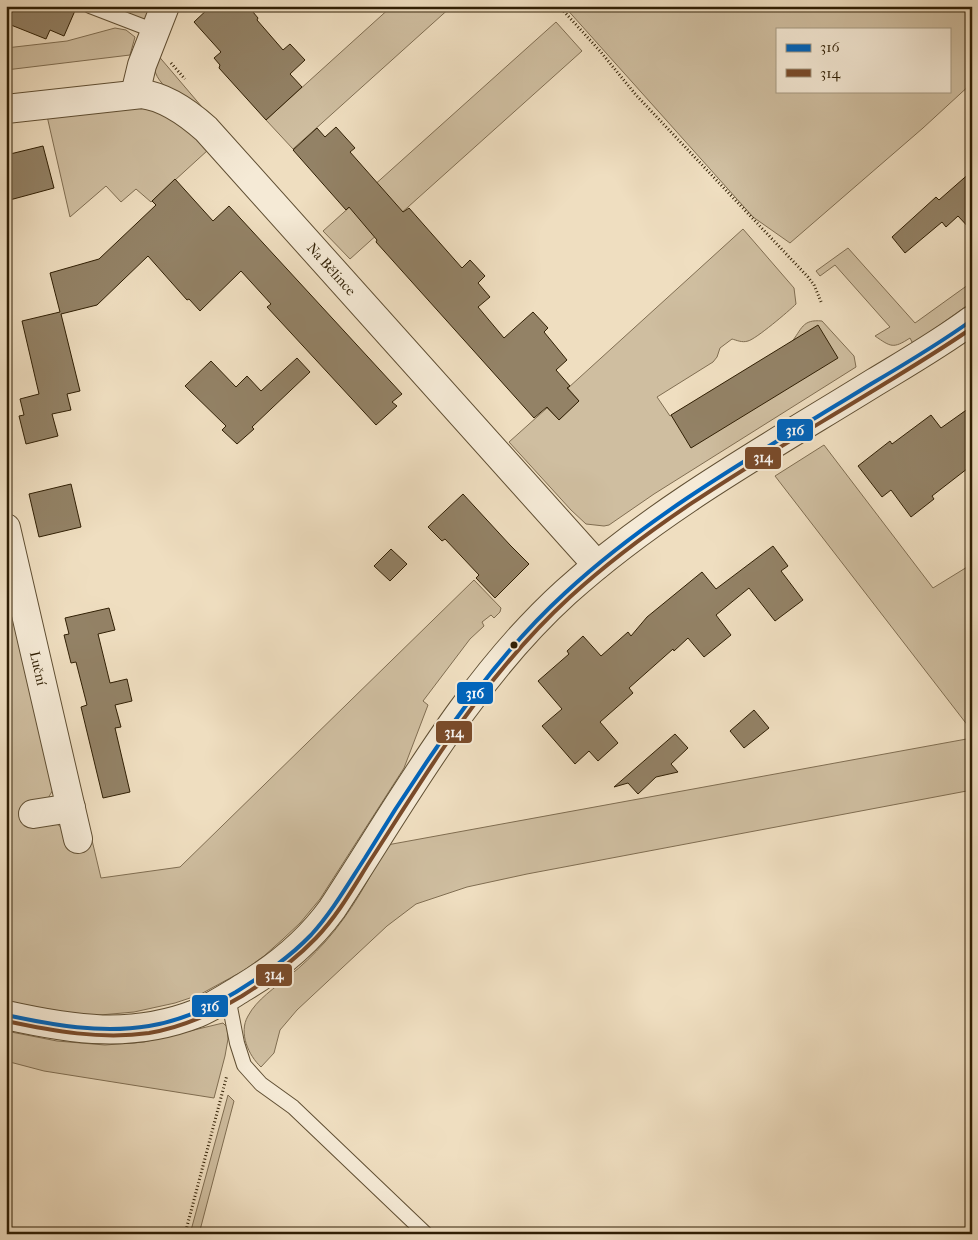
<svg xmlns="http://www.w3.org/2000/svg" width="978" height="1240" viewBox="0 0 978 1240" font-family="'IM FELL French Canon',serif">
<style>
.green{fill:#cfbea0;stroke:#806e52;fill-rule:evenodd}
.building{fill:#938266;stroke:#301f04}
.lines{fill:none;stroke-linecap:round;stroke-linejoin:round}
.service-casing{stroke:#604f33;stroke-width:16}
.minor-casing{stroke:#604f33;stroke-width:30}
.path{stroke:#301f04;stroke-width:3;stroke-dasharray:1 2.5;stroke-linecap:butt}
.service{stroke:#f5ead6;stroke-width:14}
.minor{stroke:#f5ead6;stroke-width:28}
.bus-1-casing{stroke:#f5ead6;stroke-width:8}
.bus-2-casing{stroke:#f5ead6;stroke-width:8}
.bus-1{stroke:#0065bd;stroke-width:4}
.bus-2{stroke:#7a4b2a;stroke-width:4}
.bus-dot{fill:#301f04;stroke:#f5ead6;stroke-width:2}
.labels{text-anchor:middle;stroke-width:4;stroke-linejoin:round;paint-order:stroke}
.street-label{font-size:14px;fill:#301f04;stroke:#f5ead6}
.line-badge{stroke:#f5ead6;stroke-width:2}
.badge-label{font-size:14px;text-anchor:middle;font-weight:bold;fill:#fff}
</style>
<rect width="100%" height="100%" fill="#efdec0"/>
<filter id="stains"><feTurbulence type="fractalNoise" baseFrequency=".004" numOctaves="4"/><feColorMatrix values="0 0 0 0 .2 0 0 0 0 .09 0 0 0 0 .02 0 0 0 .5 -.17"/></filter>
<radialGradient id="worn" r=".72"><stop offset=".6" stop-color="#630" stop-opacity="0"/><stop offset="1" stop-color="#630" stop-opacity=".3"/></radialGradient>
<g class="green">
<polygon points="115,6 156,6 151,18 142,19 115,8"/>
<polygon points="392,6 452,6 293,149 266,120"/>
<path d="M564,6H972V83L923,128L790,243L753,217ZM777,29H949V91H777Z"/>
<polygon points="556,22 582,51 350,259 323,231"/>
<polygon points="115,28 126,30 135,37 130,55 6,70 6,48 67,41"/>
<path d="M156,53L202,107L201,108C185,99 155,88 154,65C154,61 155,57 156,53Z"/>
<polygon points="144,105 184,125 208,150 151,202 136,189 121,202 106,186 70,217 47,116"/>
<path d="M743,229L794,288L796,304C789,311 756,339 748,341C742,343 736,340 732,339L720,348L717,357L713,362L657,397L670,416L791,343C802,329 802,319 822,321L854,356L856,367L654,494L609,525L604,526L586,524L571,510L509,442L547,408L559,420L579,401L568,388Z"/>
<path d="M848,248L915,323L972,282V302L913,344L910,338C893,349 891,347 875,336L890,327L835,265L820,276L816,271Z"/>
<polygon points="824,445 933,588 972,564 972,731 775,476"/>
<polygon points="474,580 501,608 500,612 494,618 491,615 482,622 484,626 470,639 423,701 428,705 404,768 320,899 300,923 283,939 264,956 243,971 199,995 175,1003 134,1012 89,1016 6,1003 6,608 13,606 54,788 47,800 55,822 64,830 91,836 101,878 180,867"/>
<path d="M972,738V790L527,874L467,887L416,904L387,926L297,1010L280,1030L274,1053L261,1067C249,1056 238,1033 248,1016C257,999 275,988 289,976C302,966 314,954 325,942C351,913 369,879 387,845Z"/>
<polygon points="223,1023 227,1027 228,1039 225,1056 214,1098 44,1071 6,1061 6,1031 57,1041 105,1045 144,1042"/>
<polygon points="228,1095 234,1101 199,1234 190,1234"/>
</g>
<g class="building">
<polygon points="6,6 77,6 64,36 50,30 46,39 6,23"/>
<polygon points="211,6 248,6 258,18 257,20 283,50 290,44 305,60 290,74 302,87 266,120 219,68 220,65 214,58 221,52 194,22"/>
<polygon points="336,127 355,148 350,152 403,212 409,208 462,268 470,260 485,276 478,283 490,297 478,307 504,338 533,312 548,328 544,332 567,360 556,370 570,386 567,388 579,401 559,420 547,407 534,418 376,242 377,240 349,207 346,210 293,150 317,128 325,137"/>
<polygon points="43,146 54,188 6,201 6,155"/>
<polygon points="972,171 972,231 958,216 946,227 942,222 905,253 892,237 936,197 939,200"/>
<polygon points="175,179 213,221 229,206 402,394 392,402 397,406 376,425 267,307 271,304 241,271 200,311 189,299 187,300 148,256 97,305 61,314 80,391 67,394 71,410 52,414 58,436 26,444 19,416 24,415 20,399 39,394 22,321 60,312 50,273 99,259 156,205 152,201"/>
<polygon points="818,325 838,358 691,448 671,415"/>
<polygon points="297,358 310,372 252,427 254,429 237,444 222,430 226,426 185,386 211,361 236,387 247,376 261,391"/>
<polygon points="972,406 972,465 932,496 934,499 911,517 891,490 882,497 858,466 890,441 892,444 931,415 941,428"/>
<polygon points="71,484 81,527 39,537 29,494"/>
<polygon points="463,494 510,545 529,564 495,598 476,578 479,575 445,539 442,541 428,527"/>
<polygon points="773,546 788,566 781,571 803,600 775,621 749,588 716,615 731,635 704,657 688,638 674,651 673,649 629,688 633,693 600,722 618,743 598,761 589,751 575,764 542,726 562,709 538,681 569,654 567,651 583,636 601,656 628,632 631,636 647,617 702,572 716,589"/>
<polygon points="391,549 407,564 390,581 374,566"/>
<polygon points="109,608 115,630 98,634 110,683 127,679 132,701 115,705 121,727 115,728 130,792 103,798 81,707 87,705 76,662 71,663 64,635 69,634 65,618"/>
<polygon points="754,710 769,728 744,748 730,731"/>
<polygon points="675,734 688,748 671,764 678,772 656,777 638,794 628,783 614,787"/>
</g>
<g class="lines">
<g class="service-casing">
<g id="service">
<polyline points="90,6 155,31"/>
<polyline points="228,997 237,1043 244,1065 261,1084 293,1107 426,1234"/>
</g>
</g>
<g class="minor-casing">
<g id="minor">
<polyline points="135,94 142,65 165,6"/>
<path id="s1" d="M6,109L142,94C166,97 188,113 206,129L597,565"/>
<path id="s2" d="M6,528L78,839"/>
<polyline points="33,814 71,808"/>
<path d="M6,1015C73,1030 132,1039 198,1013C214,1006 229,996 244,987C279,966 308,942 332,909C404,799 468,681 566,592C658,509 770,447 875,382C908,362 941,343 972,320"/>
</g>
</g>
<g class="path">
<polyline points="559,6 600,51 636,95 808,277 814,285 822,304"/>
<polyline points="171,63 185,79"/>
<polyline points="185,1234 227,1075"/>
</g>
<use href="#service" class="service"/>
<use href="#minor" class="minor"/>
<g class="bus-1-casing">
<path id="bus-1" d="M6,1015C53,1025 101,1034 149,1026C181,1021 209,1008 236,992C263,975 289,958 311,935C332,912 348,884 365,858C388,820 412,783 437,747C474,691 516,638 565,593C656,509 767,448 871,384C905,364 939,344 972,320"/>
</g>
<g class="bus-2-casing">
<path id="bus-2" d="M6,1021C53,1031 101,1040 149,1033C184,1027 213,1013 242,996C269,979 294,961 316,938C338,915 353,888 370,861C394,824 417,787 442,750C479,695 521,642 570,597C660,515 768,455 871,392C905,371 939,351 972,328"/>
</g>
<use href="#bus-1" class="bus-1"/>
<use href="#bus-2" class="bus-2"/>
</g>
<circle class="bus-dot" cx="514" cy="645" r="4.5"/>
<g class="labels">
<g class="street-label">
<text dy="5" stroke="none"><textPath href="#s1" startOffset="399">Na Bělince</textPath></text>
<text dy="5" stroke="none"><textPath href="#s2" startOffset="144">Luční</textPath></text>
</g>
</g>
<g class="line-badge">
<rect x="776" y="418" width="38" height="24" rx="5" fill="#0065bd"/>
<rect x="744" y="446" width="38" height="24" rx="5" fill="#7a4b2a"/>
<rect x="456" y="681" width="38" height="24" rx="5" fill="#0065bd"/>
<rect x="435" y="720" width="38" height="24" rx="5" fill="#7a4b2a"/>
<rect x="255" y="963" width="38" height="24" rx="5" fill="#7a4b2a"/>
<rect x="191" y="994" width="38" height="24" rx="5" fill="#0065bd"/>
</g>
<g class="badge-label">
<text x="795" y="435">316</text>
<text x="763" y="462">314</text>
<text x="475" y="698">316</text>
<text x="454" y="737">314</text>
<text x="274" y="979">314</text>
<text x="210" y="1011">316</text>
</g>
<rect width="978" height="1240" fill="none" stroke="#efdec0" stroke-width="25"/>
<rect x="8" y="8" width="963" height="1225" fill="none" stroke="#301f04" stroke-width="2.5"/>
<rect x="12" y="12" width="953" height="1215" fill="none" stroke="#301f04"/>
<rect x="776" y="28" width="175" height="65" fill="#f5ead6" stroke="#a69982"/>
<rect x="786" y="44" width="25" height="8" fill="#0065bd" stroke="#a69982"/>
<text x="820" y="52" font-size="15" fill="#301f04">316</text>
<rect x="786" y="69" width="25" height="8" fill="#7a4b2a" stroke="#a69982"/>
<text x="820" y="78" font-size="15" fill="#301f04">314</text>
<rect width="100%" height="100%" filter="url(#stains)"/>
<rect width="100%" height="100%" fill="url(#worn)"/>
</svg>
